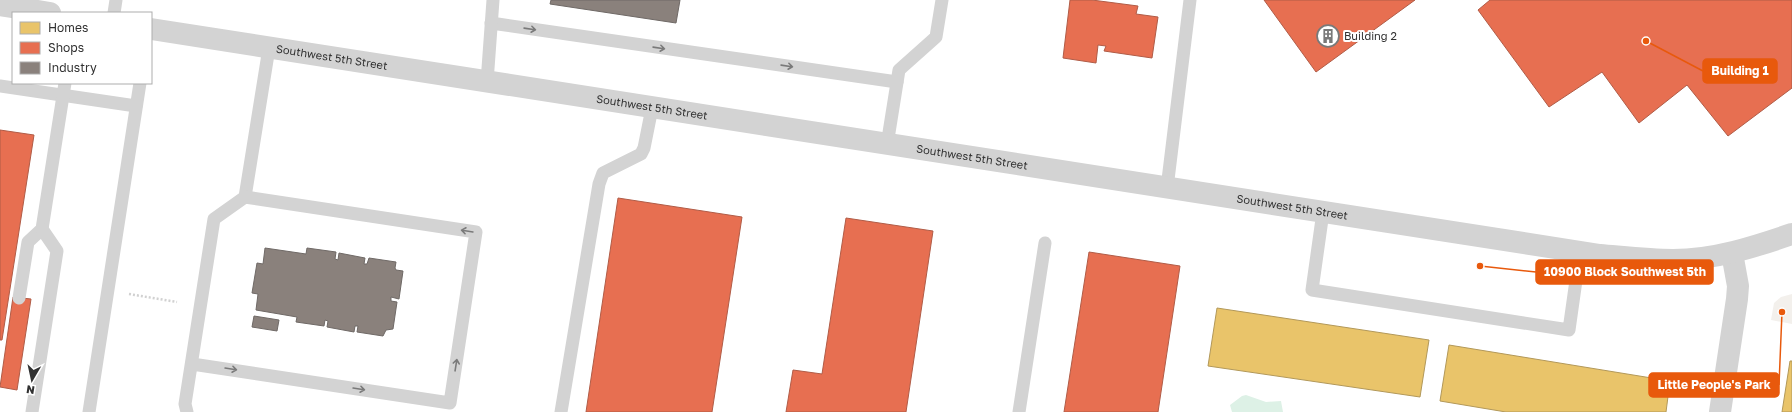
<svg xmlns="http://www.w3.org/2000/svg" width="1792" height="412" viewBox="0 0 1792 412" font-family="'Golos Text',sans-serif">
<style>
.green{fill:#f3f0ec}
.water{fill:#ddf1e6}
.homes{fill:#e9c46a;stroke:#b29859}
.shops{fill:#e76f51;stroke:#b05c47}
.industry{fill:#8a817c;stroke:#6f6966}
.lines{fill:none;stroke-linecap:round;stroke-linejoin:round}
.path{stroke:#d1d1d1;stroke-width:2.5;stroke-dasharray:2 2;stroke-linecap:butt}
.service{stroke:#d3d3d3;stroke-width:13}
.minor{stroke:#d3d3d3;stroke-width:22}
.tertiary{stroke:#d3d3d3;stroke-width:22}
.oneway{stroke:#7a7a7a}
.labels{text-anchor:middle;stroke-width:4;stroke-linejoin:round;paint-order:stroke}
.poi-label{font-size:11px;fill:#313131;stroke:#fff;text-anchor:start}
.street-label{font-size:11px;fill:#313131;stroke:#fff}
.leader{fill:none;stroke:#e8590c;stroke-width:1.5}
.callout-dot{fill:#e8590c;stroke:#fff;stroke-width:1.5}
.callout{fill:#e8590c;stroke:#e8590c;stroke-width:1.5}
.callout-label{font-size:12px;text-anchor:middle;font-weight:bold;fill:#fff}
</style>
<rect width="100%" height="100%" fill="#fff"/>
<polygon class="green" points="1792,294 1792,324 1771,320 1774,303 1781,297"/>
<polygon class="water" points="1246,395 1266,402 1281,401 1283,412 1232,412 1230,405 1242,396"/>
<g class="homes">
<polygon points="1217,308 1429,340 1420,397 1208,366"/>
<polygon points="1449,345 1670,381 1666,412 1506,412 1440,401"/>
<polygon points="1790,361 1792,361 1792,412 1782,412"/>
</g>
<g class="shops">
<polygon points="1070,0 1092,0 1138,6 1136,14 1158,17 1152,58 1104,51 1106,46 1098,45 1096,63 1063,58"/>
<polygon points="1264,0 1415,0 1316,72"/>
<polygon points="1490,0 1792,0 1792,88 1728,136 1687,85 1639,123 1602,72 1549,107 1478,10"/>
<polygon points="0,130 34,135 2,340 0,340"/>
<polygon points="618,198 742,217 712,412 586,412"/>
<polygon points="846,218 933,231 906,412 786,412 793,370 822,374"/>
<polygon points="1089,252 1180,266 1158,412 1064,412"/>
<polygon points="13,297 31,299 17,390 0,387"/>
</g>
<g class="industry">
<polygon points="551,0 680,0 676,23 550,4"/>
<polygon points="265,248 306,254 307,248 336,252 335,259 338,260 339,253 365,258 364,264 367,264 369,258 396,262 395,268 396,270 403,271 399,299 391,297 391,301 397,302 393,329 386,330 383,336 357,332 358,326 355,326 354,332 327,327 328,321 325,320 324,326 296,322 297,317 256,310 258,294 252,293 257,263 263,264"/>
<polygon points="254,316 279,320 277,331 252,327"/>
</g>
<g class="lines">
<polyline class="path" points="129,294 177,302"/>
<g class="service">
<polyline points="114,13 116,0"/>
<polyline points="491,23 897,82"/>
<polyline points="487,82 493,0"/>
<polyline points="0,86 136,106"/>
<polyline points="887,145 899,70 936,37 942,0"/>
<polyline points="1167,188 1190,0"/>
<polyline points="245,197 269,48"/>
<polyline points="1323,212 1312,290 1569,330 1580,252"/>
<polyline points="19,298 28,242 42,229 65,83"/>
<polyline points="32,412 57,251 42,229"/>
<polyline points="89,412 140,83"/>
<polyline points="187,412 185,404 214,219 245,197 476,232 450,403 192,364"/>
<polyline points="561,412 599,184 603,173 641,154 644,148 652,108"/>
<polyline points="1019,412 1045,243"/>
</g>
<polyline class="minor" points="1720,412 1737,299 1738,286 1732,253"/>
<g class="tertiary">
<polyline points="0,5 50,13"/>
<path id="s1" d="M151,29L1600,255C1624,257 1649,260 1673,260C1714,260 1754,247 1792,234"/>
</g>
</g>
<defs><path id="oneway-shaft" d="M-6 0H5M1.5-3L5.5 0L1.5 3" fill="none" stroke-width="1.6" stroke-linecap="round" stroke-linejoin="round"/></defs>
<g class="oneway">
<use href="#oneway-shaft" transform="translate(530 29) rotate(8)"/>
<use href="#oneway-shaft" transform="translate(659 48) rotate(8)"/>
<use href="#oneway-shaft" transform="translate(787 66) rotate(8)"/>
<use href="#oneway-shaft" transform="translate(467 231) rotate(-171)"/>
<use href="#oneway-shaft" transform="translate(456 365) rotate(-81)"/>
<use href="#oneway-shaft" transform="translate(231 369) rotate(9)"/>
<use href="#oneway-shaft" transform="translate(359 389) rotate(9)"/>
</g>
<defs>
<g id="building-ring" transform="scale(1.15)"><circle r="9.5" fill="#fff" stroke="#797979" stroke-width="1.5"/><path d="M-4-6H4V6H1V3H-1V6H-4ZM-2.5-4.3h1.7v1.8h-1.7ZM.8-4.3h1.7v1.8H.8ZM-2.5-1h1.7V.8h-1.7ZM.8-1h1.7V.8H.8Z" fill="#797979"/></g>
</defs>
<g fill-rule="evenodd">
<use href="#building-ring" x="1328" y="36"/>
</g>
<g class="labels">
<g class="poi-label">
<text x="1344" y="40">Building 2</text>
</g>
<g class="street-label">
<text dy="4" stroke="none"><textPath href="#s1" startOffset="183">Southwest 5th Street</textPath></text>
<text dy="4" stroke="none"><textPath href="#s1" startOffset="507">Southwest 5th Street</textPath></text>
<text dy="4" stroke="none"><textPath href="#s1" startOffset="831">Southwest 5th Street</textPath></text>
<text dy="4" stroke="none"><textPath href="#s1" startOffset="1155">Southwest 5th Street</textPath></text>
</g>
</g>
<path class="leader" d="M1646 41L1703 71M1480 266L1536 272M1782 312L1779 385"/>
<g class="callout-dot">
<circle cx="1646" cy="41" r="4"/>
<circle cx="1480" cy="266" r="4"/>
<circle cx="1782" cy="312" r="4"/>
</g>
<g class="callout">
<rect x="1703" y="59" width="74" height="24" rx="4"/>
<rect x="1536" y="260" width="177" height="24" rx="4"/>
<rect x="1649" y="373" width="130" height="24" rx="4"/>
</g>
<g class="callout-label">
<text x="1740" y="75">Building 1</text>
<text x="1625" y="276">10900 Block Southwest 5th</text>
<text x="1714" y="389">Little People's Park</text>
</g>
<rect x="12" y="12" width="140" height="72" fill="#ffffff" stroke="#adadad"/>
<rect x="20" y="22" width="20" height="12" fill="#e9c46a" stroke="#adadad"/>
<text x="48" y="32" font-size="12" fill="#313131">Homes</text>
<rect x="20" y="42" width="20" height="12" fill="#e76f51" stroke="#adadad"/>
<text x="48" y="52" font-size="12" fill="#313131">Shops</text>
<rect x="20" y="62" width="20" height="12" fill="#8a817c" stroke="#adadad"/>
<text x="48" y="72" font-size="12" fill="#313131">Industry</text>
<g transform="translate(32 380) rotate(189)" stroke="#ffffff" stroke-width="3" paint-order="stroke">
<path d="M0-3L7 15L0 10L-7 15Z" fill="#313131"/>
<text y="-6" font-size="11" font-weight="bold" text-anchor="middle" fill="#313131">N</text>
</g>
</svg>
